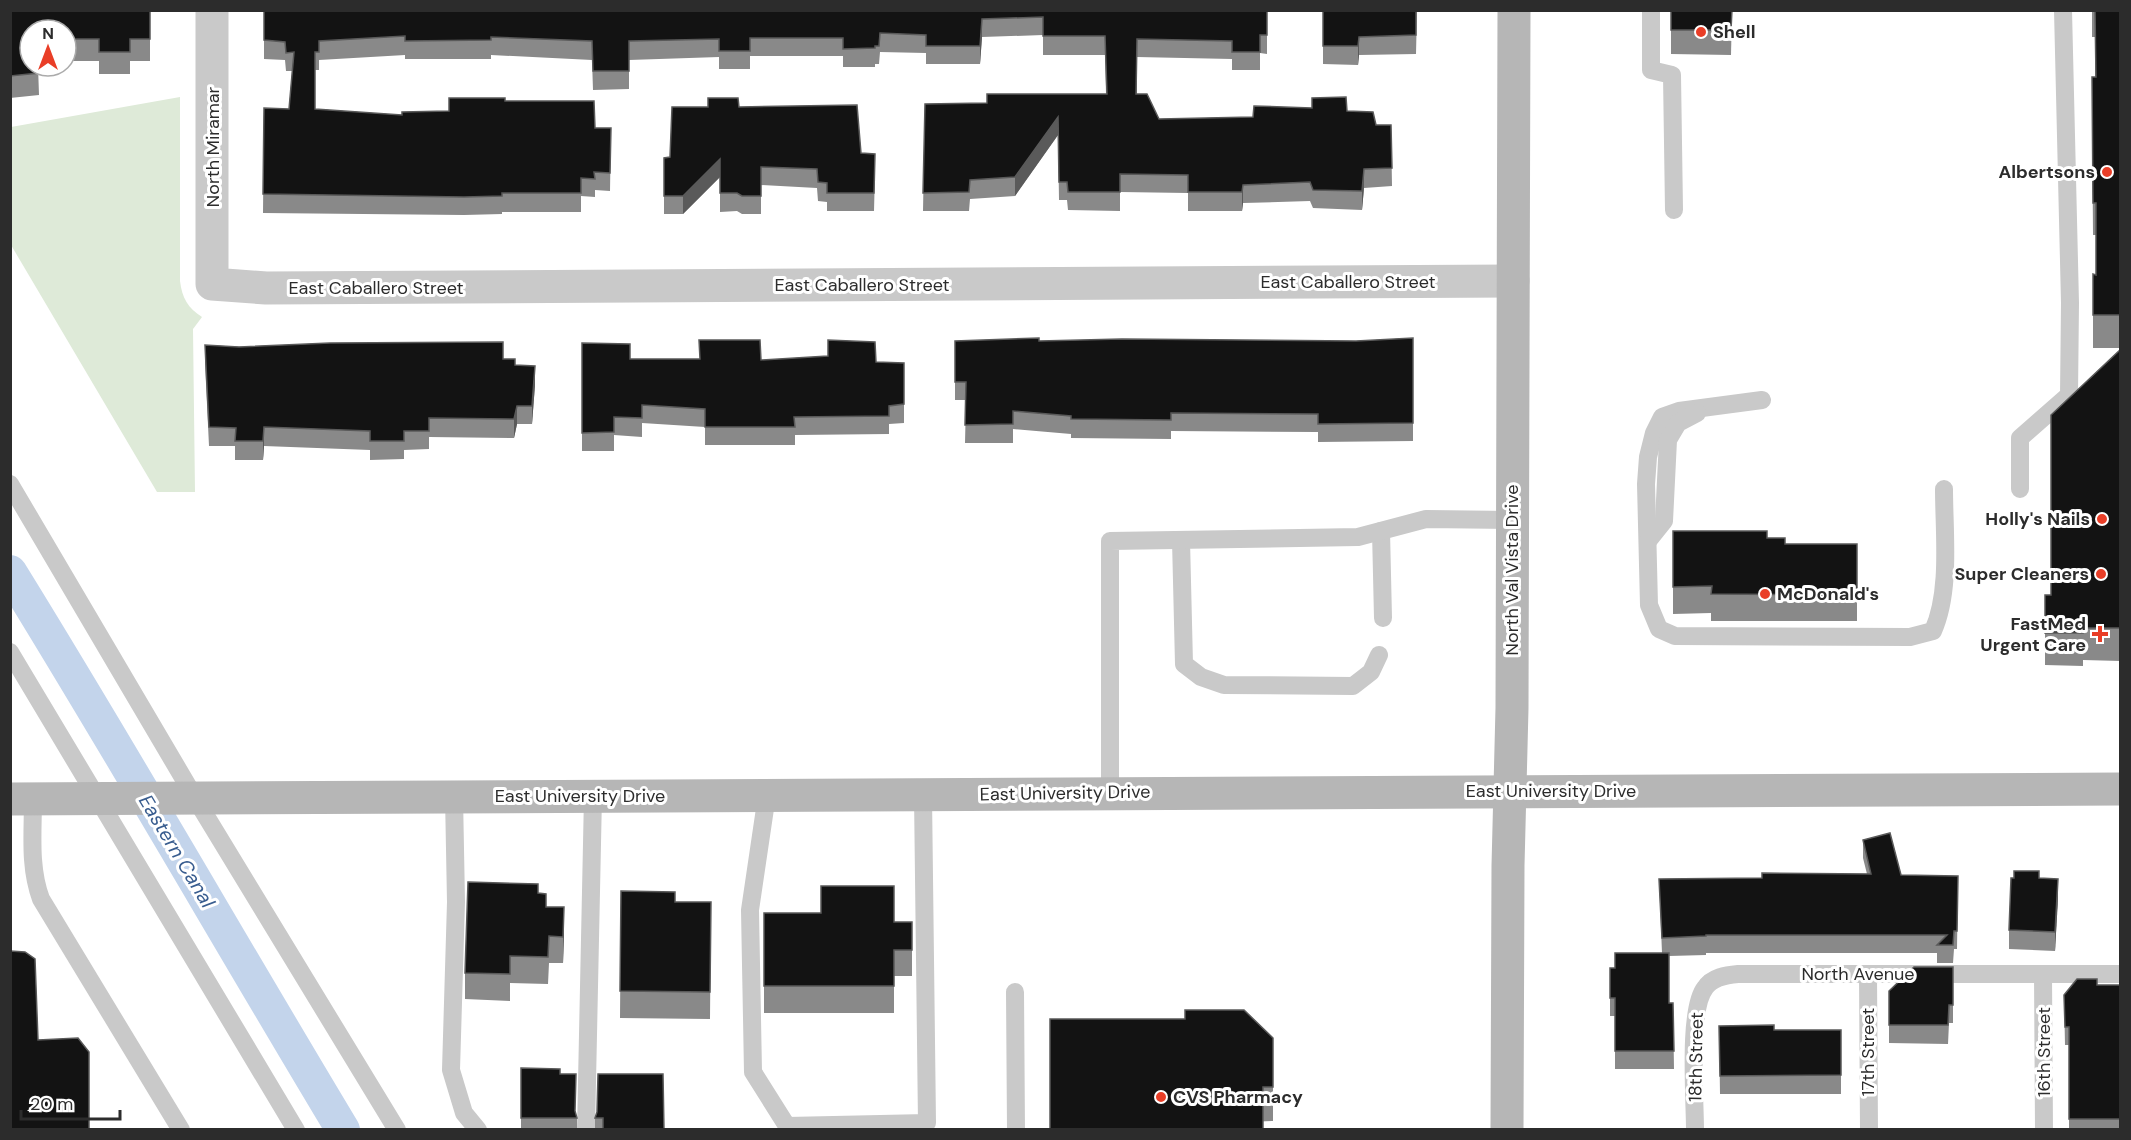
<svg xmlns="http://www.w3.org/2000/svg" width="2131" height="1140" viewBox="0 0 2131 1140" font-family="'DM Sans',sans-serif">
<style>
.green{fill:#deead8}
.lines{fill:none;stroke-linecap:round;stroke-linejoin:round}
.canal{stroke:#c3d4eb;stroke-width:34}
.service{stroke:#c9c9c9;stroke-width:18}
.minor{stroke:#c9c9c9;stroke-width:33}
.secondary{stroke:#b6b6b6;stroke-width:33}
.wall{fill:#898989}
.shaded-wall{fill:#5a5a5a}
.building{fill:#131313;stroke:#5a5a5a;stroke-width:1.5}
.poi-dot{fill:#e93e27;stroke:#fff;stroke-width:2}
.labels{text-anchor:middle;stroke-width:6;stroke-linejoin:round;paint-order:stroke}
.poi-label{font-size:18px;font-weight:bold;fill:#2c2c2c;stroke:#fff;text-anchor:end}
.street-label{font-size:18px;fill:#2c2c2c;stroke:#fff}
.water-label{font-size:20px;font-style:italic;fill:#395d8f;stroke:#fff}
</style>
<rect width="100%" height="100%" fill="#fff"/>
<path class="green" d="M180,97V281C182,298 188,308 202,317L193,329L195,492H157L11,245V127Z"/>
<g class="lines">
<path class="canal" d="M10,572C124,756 231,944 343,1130"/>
<g class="service">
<polyline points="1651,10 1651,70 1672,75 1674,210"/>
<path d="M1762,400L1679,411L1662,417L1654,433L1648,457L1646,484L1649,605L1659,629L1675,636L1910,637L1933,631C1951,591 1944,533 1944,489"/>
<polyline points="10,484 195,798 397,1130"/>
<polyline points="2020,489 2020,438 2069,395 2070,303 2063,10"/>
<polyline points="1381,531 1383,618"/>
<polyline points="1181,540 1184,664 1201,677 1224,685 1353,686 1371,672 1379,655"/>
<polyline points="1648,541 1664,521 1668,440 1678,423 1697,413"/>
<polyline points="10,652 296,1130"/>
<polyline points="1110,792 1110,541 1358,537 1426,519 1512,520"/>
<polyline points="767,795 750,910 753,1072 787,1126 927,1123 923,795"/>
<polyline points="454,796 456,902 451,1070 464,1113 478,1130"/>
<path d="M33,799C33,832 29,867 41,899L181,1130"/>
<polyline points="1868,974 1869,1130"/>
<polyline points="2043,974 2044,1130"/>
<polyline points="1015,992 1016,1130"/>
<polyline points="586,1130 593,796"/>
<path d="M1695,1130C1695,1099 1688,1009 1705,988C1712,977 1726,975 1738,974H2120"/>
</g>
<polyline class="minor" points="212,10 212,284 266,288 1513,281"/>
<g class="secondary">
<polyline points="10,799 2120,789"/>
<polyline points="1507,1130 1508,866 1512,708 1514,10"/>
</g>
</g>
<g class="wall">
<polygon points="10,10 150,10 150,61 130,61 130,74 99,74 99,61 66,61 66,30 30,30 38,66 39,95 10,98"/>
<polygon points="264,10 1267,10 1267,54 1260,53 1260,70 1232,70 1232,59 1137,57 1137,94 1159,119 1253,117 1347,111 1376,125 1391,125 1392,186 1364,188 1362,210 1313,208 1310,201 1243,203 1242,211 1188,211 1188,193 1120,192 1120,211 1068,210 1067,200 1059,200 1058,135 1015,196 970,199 969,211 923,211 925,104 987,103 1106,94 1105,55 1043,55 1043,35 982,37 980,64 926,64 926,53 880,52 879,64 875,64 875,67 843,67 843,56 750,56 750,69 719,69 719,57 629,60 629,89 593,90 592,60 491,55 491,59 405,59 405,55 319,60 319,70 315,70 315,109 402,115 449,111 505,101 595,128 611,128 610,191 595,190 595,197 581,196 581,212 502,212 502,214 464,215 263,213 264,108 289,109 292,71 286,71 285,60 264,59"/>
<polygon points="1323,10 1417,10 1416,54 1359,55 1358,65 1323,64"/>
<polygon points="1671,10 1732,10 1731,55 1671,54"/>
<polygon points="2092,10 2121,10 2121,348 2093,348 2093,274 2096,275 2096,235 2093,235 2092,109 2095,77 2095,37 2092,37"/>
<polygon points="739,107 861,153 875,172 874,211 827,211 827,202 818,201 817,188 761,185 761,214 742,214 737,211 720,212 720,177 683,214 664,214 664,158 670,157"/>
<polygon points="1413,338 1413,441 1318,442 1318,432 1171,431 1171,439 1071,438 1071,434 1013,429 1013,443 965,443 966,400 955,400 955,341 1356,341"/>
<polygon points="582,343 630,359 761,360 904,363 904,423 889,424 889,434 795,435 795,445 705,445 705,427 642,423 642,437 614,435 614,451 582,451"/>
<polygon points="205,345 503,359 515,365 535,385 532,424 517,424 514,438 429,437 429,449 404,450 404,459 370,460 370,450 264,446 263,460 235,460 235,446 209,446 205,363"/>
<polygon points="2121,349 2121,661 2083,660 2083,666 2045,665 2045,595 2051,595"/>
<polygon points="1673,531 1767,538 1785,544 1857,544 1857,621 1711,621 1711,613 1673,614"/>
<polygon points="1863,840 1901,875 1958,876 1957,949 1954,949 1953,963 1937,963 1937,953 1706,953 1706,955 1669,956 1669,1003 1673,1003 1674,1069 1615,1069 1615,1016 1610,1016 1610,968 1615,968 1662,953 1659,879 1762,878 1867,874 1863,858"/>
<polygon points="621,891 675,902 711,902 710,1019 620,1018"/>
<polygon points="538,893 564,934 563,963 549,963 548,984 510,983 510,1001 465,999 465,973"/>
<polygon points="2058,898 2055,951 2009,949 2009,930"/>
<polygon points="764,913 894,922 912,922 912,976 894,976 894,1013 764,1013"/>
<polygon points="1953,967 1953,1023 1949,1023 1948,1044 1889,1043 1889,991"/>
<polygon points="2121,985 2121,1130 2069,1130 2069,1045 2065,1045 2064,995"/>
<polygon points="1719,1026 1774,1030 1841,1030 1841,1094 1720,1094"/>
<polygon points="1273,1038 1273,1121 1050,1130"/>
<polygon points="521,1068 560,1074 577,1118 577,1130 521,1130"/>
<polygon points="597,1112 664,1130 595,1130 595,1118"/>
</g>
<g class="shaded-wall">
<polygon points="982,19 982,37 980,64 980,46"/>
<polygon points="1359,37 1359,55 1358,65 1358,46"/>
<polygon points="1058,117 1058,135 1015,196 1015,177"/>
<polygon points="720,159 720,177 683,214 683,196"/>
<polygon points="1364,169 1364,188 1362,210 1362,191"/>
<polygon points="1243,185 1243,203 1242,211 1242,192"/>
<polygon points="535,366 535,385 532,424 532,406"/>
<polygon points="517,406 517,424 514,438 514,419"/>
<polygon points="264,427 264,446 263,460 263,441"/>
<polygon points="2058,879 2058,898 2055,951 2055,932"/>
<polygon points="564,907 564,934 563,963 563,937"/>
</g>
<g class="building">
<polygon points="10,10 150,10 150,39 130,39 130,52 99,52 99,39 66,39 66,30 30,30 30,66 38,66 39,73 10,76"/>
<polygon points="264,10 1267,10 1267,35 1260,35 1260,52 1232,52 1232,41 1137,39 1136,94 1147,94 1159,119 1253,117 1254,106 1312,108 1312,98 1346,97 1347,111 1373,112 1376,125 1391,125 1392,168 1364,169 1362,191 1313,190 1310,182 1243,185 1242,192 1188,192 1188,175 1120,174 1120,192 1068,192 1067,182 1059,182 1058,117 1015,177 970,180 969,192 923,193 925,104 987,103 987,94 1107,94 1105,36 1043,36 1043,17 982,19 980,46 926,46 926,35 880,33 879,46 875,46 875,48 843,49 843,38 750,38 750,51 719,51 719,39 629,41 629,71 593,71 592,41 491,37 491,40 405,41 405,36 319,41 319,52 315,52 315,109 402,115 402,112 449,111 449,98 505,98 505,101 594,101 595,128 611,128 610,173 594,172 595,179 581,178 581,193 502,193 502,196 464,197 263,194 264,108 289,109 294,52 286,53 285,42 264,40"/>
<polygon points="1323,10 1416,10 1416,35 1359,37 1358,46 1323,46"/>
<polygon points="1671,10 1732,10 1731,30 1671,30"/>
<polygon points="2095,10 2121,10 2121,315 2093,315 2093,274 2096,275 2096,203 2093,203 2092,77 2096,77"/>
<polygon points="708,98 738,98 739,107 857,105 861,153 875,154 874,193 827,193 827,183 818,182 817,169 761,167 761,196 742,196 737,193 720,193 720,159 683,196 664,196 664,158 670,157 672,107 708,107"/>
<polygon points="1039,338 1039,341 1122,339 1356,341 1413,338 1413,423 1318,424 1318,414 1171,413 1171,420 1071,419 1071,416 1013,411 1013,424 965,425 966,382 955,382 955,341"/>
<polygon points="699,340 760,340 761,360 828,356 828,340 875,342 876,362 904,363 904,404 889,406 889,416 794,417 795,427 705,427 705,409 642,405 642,418 614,417 614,432 582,433 582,343 630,344 630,359 700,359"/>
<polygon points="503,342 503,359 515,359 515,365 535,366 532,406 517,406 514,419 429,418 429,431 404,431 404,441 370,441 370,431 264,427 263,441 235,441 236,428 209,427 205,345 239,347 330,343"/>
<polygon points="2121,349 2121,628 2083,628 2083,633 2045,633 2045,595 2051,595 2051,415"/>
<polygon points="1673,531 1767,531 1767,538 1785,538 1785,544 1857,544 1857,595 1711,594 1712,586 1673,587"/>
<polygon points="1890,833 1901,875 1958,876 1957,931 1954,931 1953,945 1937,945 1947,935 1706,935 1706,936 1662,938 1659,879 1762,878 1762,873 1871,874 1863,840"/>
<polygon points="2014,871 2039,871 2039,878 2058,879 2055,932 2009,930 2011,878 2014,878"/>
<polygon points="468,882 538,884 538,893 546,894 546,907 564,907 563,937 549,936 548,957 510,956 510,974 465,973"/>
<polygon points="821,886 894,886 894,922 912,922 912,950 894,950 894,986 764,986 764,913 821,913"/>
<polygon points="621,891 675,892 675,902 711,902 710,992 620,991"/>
<polygon points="10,951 25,952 35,959 38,1040 78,1038 89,1052 89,1130 10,1130"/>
<polygon points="1615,953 1669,953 1669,1003 1673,1003 1674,1051 1615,1051 1615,998 1610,998 1610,968 1615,968"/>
<polygon points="1914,967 1953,967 1953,1005 1949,1005 1948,1025 1889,1025 1889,991"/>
<polygon points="2077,979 2097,979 2097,985 2121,985 2121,1119 2069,1119 2069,1027 2065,1027 2064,995"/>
<polygon points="1185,1010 1244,1010 1273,1038 1273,1087 1263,1087 1263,1130 1050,1130 1050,1019 1185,1019"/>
<polygon points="1774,1025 1774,1030 1841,1030 1841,1075 1720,1076 1719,1026"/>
<polygon points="521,1068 560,1069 560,1074 576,1074 575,1111 577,1118 521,1118"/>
<polygon points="598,1074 663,1074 664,1130 603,1130 603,1118 595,1118 597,1112"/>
<rect x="1965" y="1129" width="51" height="1"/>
</g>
<g class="poi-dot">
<circle cx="1701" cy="32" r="6"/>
<circle cx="2107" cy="172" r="6"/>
<circle cx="2102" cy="519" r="6"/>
<circle cx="2101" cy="574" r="6"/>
<circle cx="1765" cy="594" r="6"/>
<path d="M2097 625h6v6h6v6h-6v6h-6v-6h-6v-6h6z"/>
<circle cx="1161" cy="1097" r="6"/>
</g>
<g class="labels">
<g class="poi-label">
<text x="1713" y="38" text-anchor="start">Shell</text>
<text x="2095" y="178">Albertsons</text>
<text x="2090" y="525">Holly's Nails</text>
<text x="2089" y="580">Super Cleaners</text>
<text x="1777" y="600" text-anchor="start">McDonald's</text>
<text x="2086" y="630">FastMed<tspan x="2086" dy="21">Urgent Care</tspan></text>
<text x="1173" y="1103" text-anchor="start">CVS Pharmacy</text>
</g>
<g class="street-label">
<text transform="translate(213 147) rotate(-90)" y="6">North Miramar</text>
<text x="1348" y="288">East Caballero Street</text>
<text x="862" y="291">East Caballero Street</text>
<text x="376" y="294">East Caballero Street</text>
<text transform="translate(1512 570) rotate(-90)" y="6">North Val Vista Drive</text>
<text x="1551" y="797">East University Drive</text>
<text transform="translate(1065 793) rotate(-1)" y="6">East University Drive</text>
<text x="580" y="802">East University Drive</text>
<text x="1858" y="980">North Avenue</text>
<text transform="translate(1868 1052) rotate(-90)" y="6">17th Street</text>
<text transform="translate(2044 1052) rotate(-90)" y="6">16th Street</text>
<text transform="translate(1696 1057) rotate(-89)" y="6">18th Street</text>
</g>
<g class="water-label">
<text transform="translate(177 851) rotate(59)" y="7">Eastern Canal</text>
</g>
</g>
<rect width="2131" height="1140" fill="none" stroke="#2c2c2c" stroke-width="24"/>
<g transform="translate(48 48)"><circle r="28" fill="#ffffff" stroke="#ababab" stroke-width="1.5"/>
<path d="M0-4.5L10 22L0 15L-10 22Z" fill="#e93e27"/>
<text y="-9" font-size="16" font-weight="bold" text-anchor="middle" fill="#2c2c2c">N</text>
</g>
<path d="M21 1110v9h99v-9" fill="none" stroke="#2c2c2c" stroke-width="3"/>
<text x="30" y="1110" font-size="18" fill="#2c2c2c" stroke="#ffffff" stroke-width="4.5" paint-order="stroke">20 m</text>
</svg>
